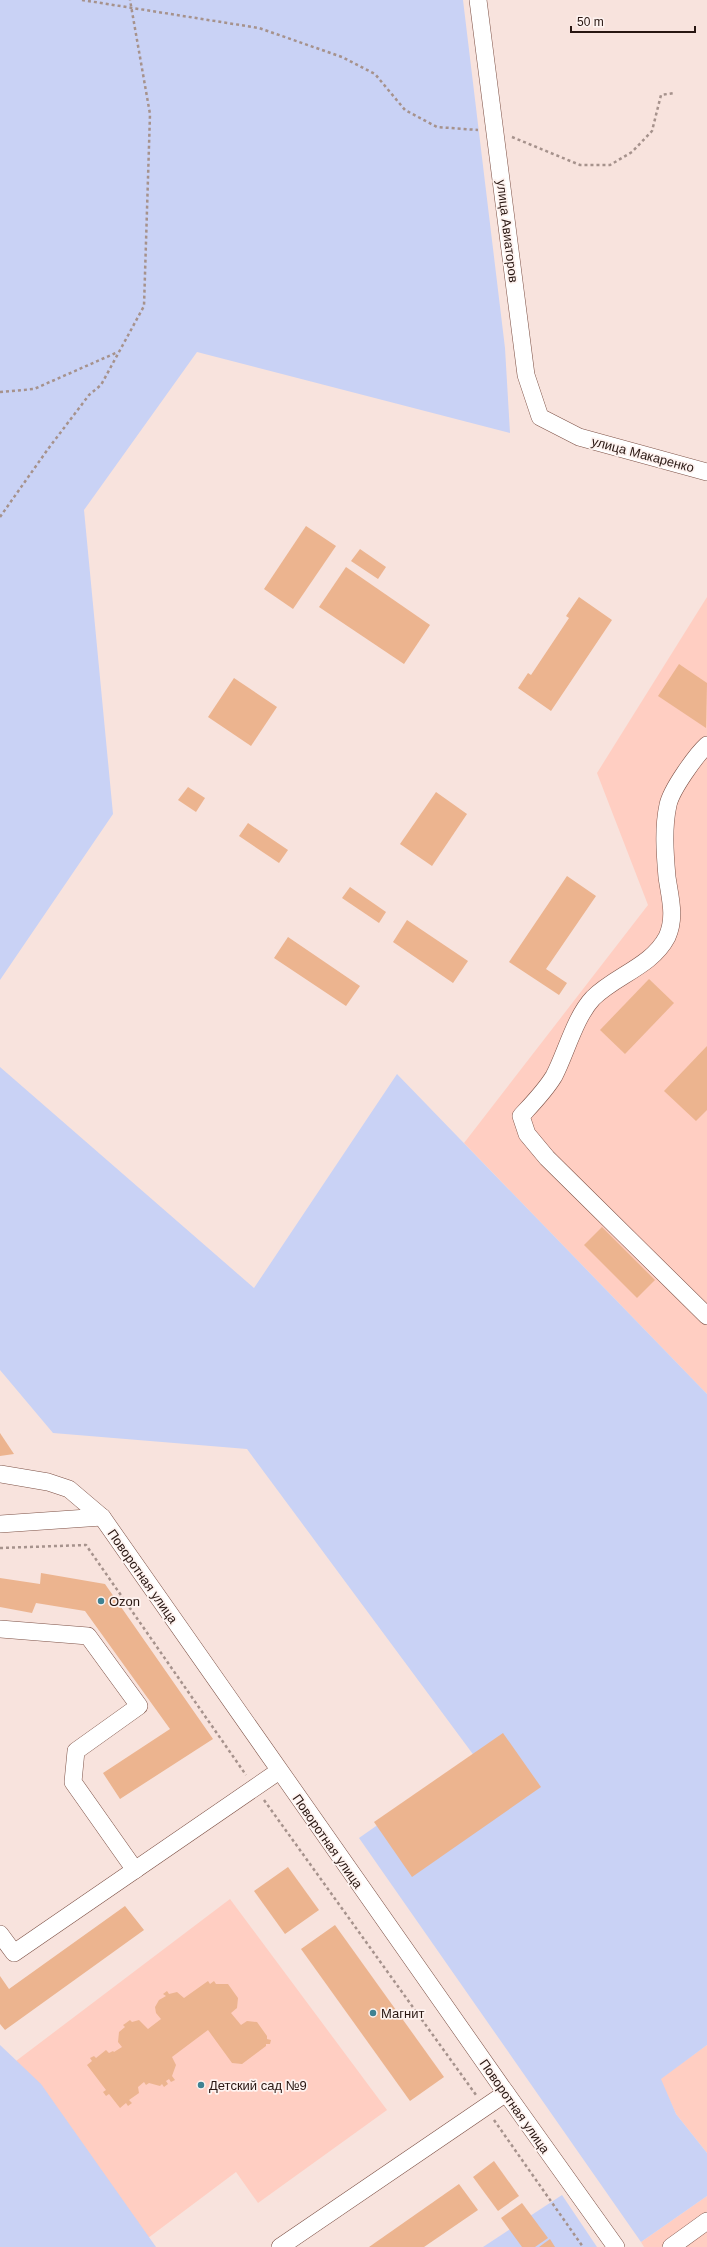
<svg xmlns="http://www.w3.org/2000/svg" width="707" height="2247" viewBox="0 0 707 2247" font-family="Arial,sans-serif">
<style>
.built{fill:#ffcec2}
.green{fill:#c9d2f5}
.building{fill:#ecb48f}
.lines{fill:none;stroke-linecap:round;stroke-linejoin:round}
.minor-casing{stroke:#7d5146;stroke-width:18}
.path{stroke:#a6928c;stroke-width:2.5;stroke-dasharray:3 3;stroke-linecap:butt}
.minor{stroke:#fff;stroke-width:17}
.poi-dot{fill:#3f8292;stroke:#fef3f0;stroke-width:1.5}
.labels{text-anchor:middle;stroke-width:3.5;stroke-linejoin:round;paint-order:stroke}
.street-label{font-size:13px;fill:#281611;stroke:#fef3f0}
.poi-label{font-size:13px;fill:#281611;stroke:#fef3f0;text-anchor:start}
</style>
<rect width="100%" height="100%" fill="#f8e3dd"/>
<g class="built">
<polygon points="707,597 707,1394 464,1143 648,905 597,773"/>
<polygon points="230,1899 387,2110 258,2203 236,2172 148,2238 16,2061"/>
<polygon points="707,2045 707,2153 676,2114 660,2079"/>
<polygon points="707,2196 707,2247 644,2247 641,2242"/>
</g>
<g class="green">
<polygon points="0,0 463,0 505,348 510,433 197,352 84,510 113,814 0,980"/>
<polygon points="0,1067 254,1288 397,1074 707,1394 707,2045 661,2079 676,2114 707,2153 707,2196 641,2242 359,1838 475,1757 247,1449 53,1433 0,1370"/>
<polygon points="0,2045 41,2084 156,2247 0,2247"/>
<polygon points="562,2195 597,2247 483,2247"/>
</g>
<g class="building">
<polygon points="306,526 336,546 293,609 264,589"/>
<polygon points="360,549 386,567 378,579 351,561"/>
<polygon points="346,567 430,625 404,664 319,607"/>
<polygon points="579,597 612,620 551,711 518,688 528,673 531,675 569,618 566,616"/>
<polygon points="679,664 707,683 706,728 658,696"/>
<polygon points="234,678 277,707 251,746 208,717"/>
<polygon points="188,787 205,798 196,812 178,800"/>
<polygon points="436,792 467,814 432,866 400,844"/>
<polygon points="248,823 288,850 279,863 239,836"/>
<polygon points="567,876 596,896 546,969 567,983 559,995 509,962"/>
<polygon points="350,887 386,912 379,923 342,898"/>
<polygon points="407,920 468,961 453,983 393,942"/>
<polygon points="288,937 360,986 346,1006 274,958"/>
<polygon points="649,979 674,1003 625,1054 600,1030"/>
<polygon points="707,1046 707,1110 696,1121 664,1091"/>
<polygon points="602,1227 655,1280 637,1298 584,1245"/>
<polygon points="0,1433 14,1454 0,1456"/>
<polygon points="41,1573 105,1584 213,1739 120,1799 103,1773 170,1729 85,1611 36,1603 32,1613 0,1607 0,1578 40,1584"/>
<polygon points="503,1733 541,1787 412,1877 374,1822"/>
<polygon points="288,1867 319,1910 285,1934 254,1891"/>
<polygon points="125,1906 144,1930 5,2030 0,2024 0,1976 9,1989"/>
<polygon points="335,1925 444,2077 410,2101 301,1949"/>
<polygon points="208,1981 210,1984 214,1981 216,1984 228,1984 238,1998 237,2008 231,2013 241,2025 247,2021 257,2022 267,2036 267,2039 271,2040 270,2044 266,2044 266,2046 242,2064 232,2063 208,2030 172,2057 176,2065 172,2076 175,2080 171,2082 169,2079 166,2081 168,2084 164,2087 162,2084 160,2086 149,2083 146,2085 144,2082 138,2087 139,2093 129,2100 132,2103 128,2106 126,2103 120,2108 109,2094 106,2096 103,2092 106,2090 87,2065 92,2061 90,2058 94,2056 96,2058 106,2050 109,2053 113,2051 114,2052 122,2047 118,2042 119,2032 125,2027 123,2025 126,2023 127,2025 126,2023 130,2020 132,2022 139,2020 148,2029 161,2019 156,2013 155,2007 159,2000 166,1996 163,1994 167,1991 169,1994 177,1992 184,1998"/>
<polygon points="494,2161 519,2196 498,2211 473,2177"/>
<polygon points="459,2184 478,2210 424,2247 369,2247"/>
<polygon points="522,2203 548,2238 535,2247 522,2247 501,2218"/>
<polygon points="550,2239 555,2247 539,2247"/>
</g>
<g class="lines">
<g class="minor-casing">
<g id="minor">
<polyline points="478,0 526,375 540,417 579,437 707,472"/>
<path d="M707,745C696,755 671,790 668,805C663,828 665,854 667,877C670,898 676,917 667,937C651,967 616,975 593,998C575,1017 566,1053 554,1076C545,1091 533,1103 521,1116L527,1134L547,1158L707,1316"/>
<polyline points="0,1474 48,1482 69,1489 102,1517 506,2093 616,2247"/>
<polyline points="0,1524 102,1517"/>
<polyline points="0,1629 88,1636 139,1706 76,1751 73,1782 135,1870"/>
<polyline points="0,1934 14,1953 279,1771"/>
<polyline points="280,2247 506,2093"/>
<polyline points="671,2247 707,2221"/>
</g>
</g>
<g class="path">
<polyline points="82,0 259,28 342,57 375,74 405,110 437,127 478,130"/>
<polyline points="512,137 580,165 610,165 632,152 652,131 661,95 674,93"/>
<polyline points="0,392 34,389 118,352"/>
<polyline points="0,517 48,449 89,395 101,385 144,306 150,114 130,0"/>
<polyline points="0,1548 86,1545 246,1775"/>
<polyline points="264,1800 476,2095"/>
<polyline points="494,2120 583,2247"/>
</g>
<use href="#minor" class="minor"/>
</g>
<g class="poi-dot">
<circle cx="101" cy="1601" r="4"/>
<circle cx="373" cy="2013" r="4"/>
<circle cx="201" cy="2085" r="4"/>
</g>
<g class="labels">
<g class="street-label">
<text transform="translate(508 231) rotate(83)" y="5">улица Авиаторов</text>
<text transform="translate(643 454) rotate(15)" y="5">улица Макаренко</text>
<text transform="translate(143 1576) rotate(55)" y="5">Поворотная улица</text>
<text transform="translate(328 1841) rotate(55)" y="5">Поворотная улица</text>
<text transform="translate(515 2106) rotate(55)" y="5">Поворотная улица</text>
</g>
<g class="poi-label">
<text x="109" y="1606">Ozon</text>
<text x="381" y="2018">Магнит</text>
<text x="209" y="2090">Детский сад №9</text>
</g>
</g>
<path d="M571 26v6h124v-6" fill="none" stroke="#281611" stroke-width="2"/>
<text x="577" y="26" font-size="12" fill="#281611" stroke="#fef3f0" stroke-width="3" paint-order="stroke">50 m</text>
</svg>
